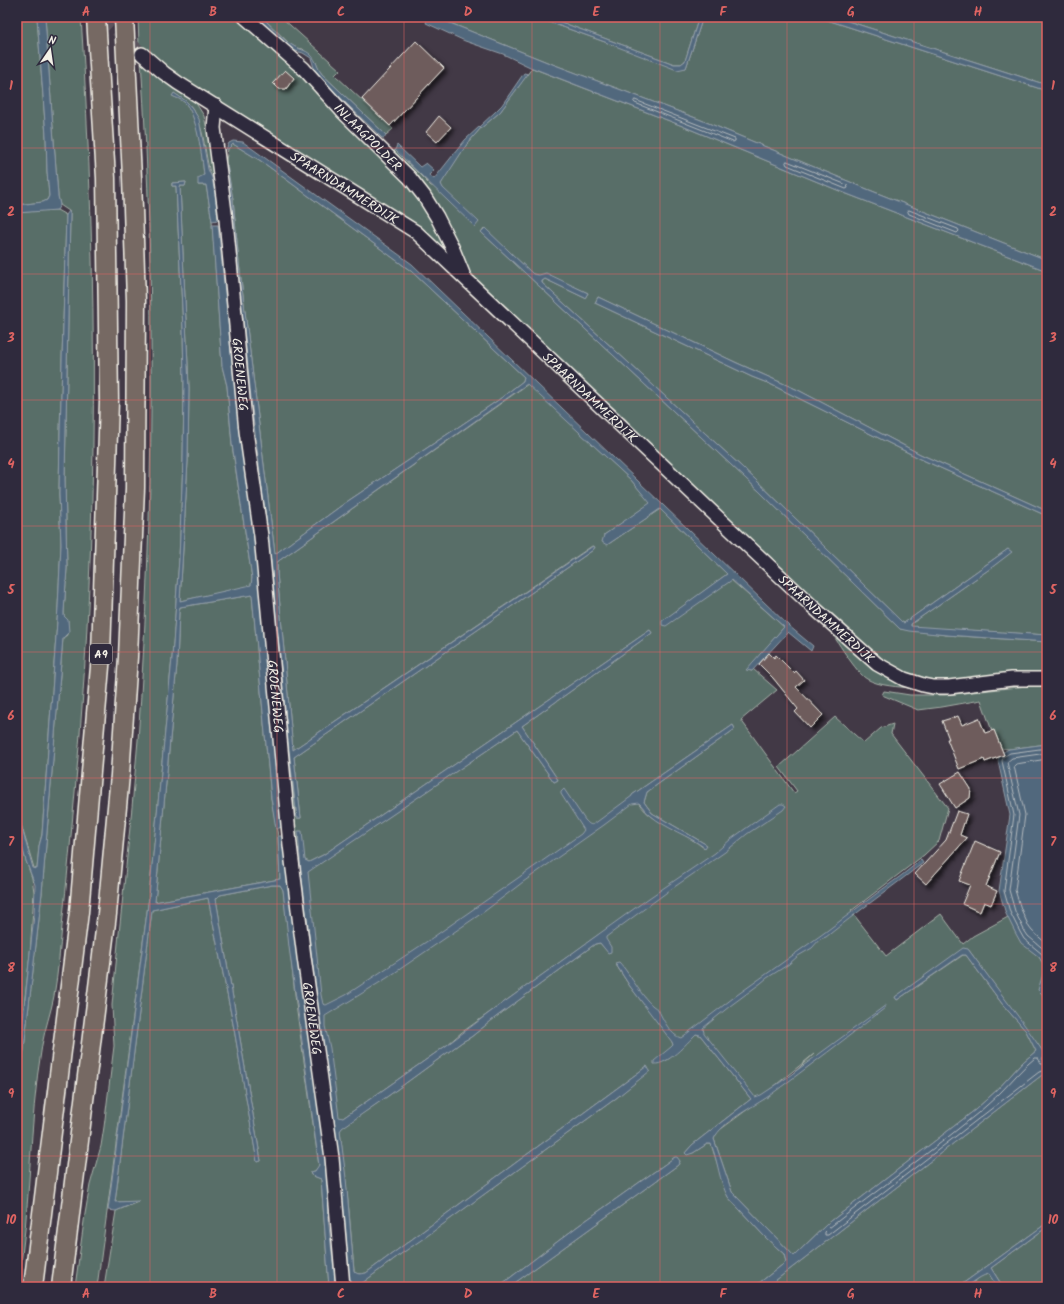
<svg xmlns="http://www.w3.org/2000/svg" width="1064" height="1304" viewBox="0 0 1064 1304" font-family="Kalam,sans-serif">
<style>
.green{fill:#586e68;stroke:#a6b0a8;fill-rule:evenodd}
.water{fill:#51677d;stroke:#929ea8}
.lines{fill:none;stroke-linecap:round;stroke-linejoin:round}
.shore{stroke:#b3babd;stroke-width:1}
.building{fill:#6e5b5b;stroke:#f4f1e8;filter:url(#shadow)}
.minor-tunnel{stroke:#5d555e;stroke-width:13;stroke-dasharray:13 6;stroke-linecap:butt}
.minor-casing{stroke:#f4f1e8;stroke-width:16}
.highway-casing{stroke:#f4f1e8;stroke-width:21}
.minor{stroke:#2f2a3d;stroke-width:13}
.highway{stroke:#766964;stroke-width:18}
.grid{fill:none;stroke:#df6462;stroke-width:1;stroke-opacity:0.55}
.labels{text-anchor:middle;stroke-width:4;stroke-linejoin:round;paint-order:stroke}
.shield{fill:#2f2a3d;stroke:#b9b5b5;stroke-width:1}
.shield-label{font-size:12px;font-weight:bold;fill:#f4f1e8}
.street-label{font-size:13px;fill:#f4f1e8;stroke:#2f2a3d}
.neatline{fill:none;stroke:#df6462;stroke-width:1.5}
.grid-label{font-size:13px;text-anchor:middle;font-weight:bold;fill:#df6462}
</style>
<defs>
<filter id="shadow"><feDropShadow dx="3.5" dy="3.5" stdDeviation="2" flood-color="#0009"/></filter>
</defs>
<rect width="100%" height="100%" fill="#423946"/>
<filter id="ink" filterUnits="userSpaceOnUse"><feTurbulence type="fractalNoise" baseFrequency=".025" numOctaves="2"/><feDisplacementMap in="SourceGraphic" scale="8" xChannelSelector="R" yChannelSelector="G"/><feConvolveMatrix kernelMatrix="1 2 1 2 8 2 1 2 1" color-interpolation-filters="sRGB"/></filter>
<g filter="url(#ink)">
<g class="green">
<polygon points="17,17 37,17 46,136 47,171 49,196 47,200 43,202 17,205"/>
<path d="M45,17H81C98,275 99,534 75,792C71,836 67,881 62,926C60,949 58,972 54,996C51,1012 45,1028 42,1045C28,1125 32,1208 17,1287V1109L42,893L63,638L67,635L68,620L64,616V612L67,568L65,479L70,214L69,211L60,205L58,196Z"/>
<polygon points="138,17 241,17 272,45 421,197 455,260 402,216 189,83 163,65 139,45"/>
<polygon points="262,17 281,17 340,70 335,75 393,129 386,135 322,74 318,69 316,62 303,49 297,48 291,45"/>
<polygon points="435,17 535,17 605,42 686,68 703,17 818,17 1047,91 1047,260 867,189 701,120 547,62"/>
<polygon points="547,17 699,17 685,61 681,64 674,64"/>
<polygon points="835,17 1047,17 1047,85"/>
<path d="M141,60L194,100L204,116L215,167L212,178C203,155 206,120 187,102C183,99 178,96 174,93L173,96C176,98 181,99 184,102C198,114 202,157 204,175L198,185H206L212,221L222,366L227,386L232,445L252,578L251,586L180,601L188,461L189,388L180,186H185L186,182L172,183V186H176L183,329L184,383L183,461L179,559L172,658L149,897L97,1287H75L85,1214L90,1185L101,1146L104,1127L114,1046L112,1005C120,917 131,828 138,740C154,513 156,286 141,60Z"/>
<path d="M532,68L680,125L847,194L1047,271V511L920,454L798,390L737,363L598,297L595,303L752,377L770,384L925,461L1047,516V635L911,627V624L991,568L1011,552L1008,549L904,623L902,622L756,480L542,283V281L545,279L585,298L588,293L568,284L533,274L484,228L481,232L759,491L900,629L946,635L1047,642V674L948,682L930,681L903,672L889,665L865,647L637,434C631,423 610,402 599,399L469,276L394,152L395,150L431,186L442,188L441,184L443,180L467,144L480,129L500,112Z"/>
<polygon points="233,144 261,161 411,271 524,377 523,381 497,401 345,503 275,554 239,263 233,199 225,165 228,149"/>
<polygon points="46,210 57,210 66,215 60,433 59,494 61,544 58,607 42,834 39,846 37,869 34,868 17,811 17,213"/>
<path d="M528,384L631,480L651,503L604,535L607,545L660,509L727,574L663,621L730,579L784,627L747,670L752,671L753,669L777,690L741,720L794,793L797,791L779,767L835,717L864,743L881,728L893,724L891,734L948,808L939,841L924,855L851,911L886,956L941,914L963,944L973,936L1008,917L1021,942L1039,957L1044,965V971L1039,990L1047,999V1059L1042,1061L1044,1053L968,949L895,997L897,1000L963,955H966L1003,1005L1026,1031L1036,1051L1023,1062L997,1090L975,1110L826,1225L794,1256L732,1192L714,1139L717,1132L752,1106L767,1097L814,1054L756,1101L697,1027L676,1042L615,963L629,985L671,1039L673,1045L666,1061L696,1034L700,1035L751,1099L692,1145L685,1153H693L707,1144H711L728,1197L765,1237L784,1254L786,1262L754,1287H509L678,1165L680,1161L675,1157L578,1226L498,1287H357L398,1256L446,1222L615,1099L649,1071L647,1066L639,1072L366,1273C361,1274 357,1275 354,1271L349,1211L340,1131L341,1128L388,1096L462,1042L471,1037L496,1017L595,944L600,943L608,952L598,935L461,1033L447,1045L333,1125L299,872L279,662L277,621L288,741L297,818H301L294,757L593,550L595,547L592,546L293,750L277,573V562ZM650,630L652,633L522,726L558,780L554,782L517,730L319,864L300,870L298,848L305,860L309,862L323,855ZM733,725L735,729L647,792L644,802L652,813L707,845L704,848C688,835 668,828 651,816C644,811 638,802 632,795Z"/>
<polygon points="252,595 271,798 278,836 280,879 155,902 177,664 179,611 180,607"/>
<path d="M828,626L913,688C900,687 878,686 867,679C857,674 834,637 828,626Z"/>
<polygon points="1027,686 1047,687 1047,744 1009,749 998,748 981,700 942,707 918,710 882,695 884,691 910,695 945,695"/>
<polygon points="17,828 26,861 32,878 34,892 30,954 17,1066"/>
<polygon points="272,885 280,885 283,889 297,1012 319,1166 315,1171 310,1172 311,1175 321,1179 329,1287 104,1287 116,1211 138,1202 115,1202 152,910 208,898 234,1029 257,1161 261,1161 216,899 220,895"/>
<polygon points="1047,1074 1047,1223 958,1287 767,1287 1042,1075"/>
<polygon points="1047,1227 1047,1287 1003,1287 991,1268"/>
<polygon points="989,1274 997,1287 967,1287 983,1275"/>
</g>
<g class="water">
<polygon points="37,17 45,17 58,196 60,205 57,210 17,213 17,205 43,202 47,200 49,196 47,171 46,136"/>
<path d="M255,17H262C271,26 281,38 292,45C299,50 305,49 311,55C317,61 317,68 322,74L386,135L384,138H382L319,77L315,71L311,58L303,53L292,50Z"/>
<polygon points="428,17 435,17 547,62 701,120 867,189 1047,260 1047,271 847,194 680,125 530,67 503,54 465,41 426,23"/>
<polygon points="535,17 547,17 674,64 681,64 685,61 699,17 703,17 686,68 677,70 605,42"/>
<polygon points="818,17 835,17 1047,85 1047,91"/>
<polygon points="524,73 528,74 500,112 480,129 467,144 441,184 443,188 479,222 475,227 395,150 397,145 420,167 426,163 434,170 429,175 434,179 465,140 495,112 502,105"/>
<path d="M174,93L186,101L192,108L199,119L208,169L212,178L216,198L218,220L212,221L206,185H198V178L204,175C202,157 197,113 184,102C181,99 176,98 172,96Z"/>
<polygon points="233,141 243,142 412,264 789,626 813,646 811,651 788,632 752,671 746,670 784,627 732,580 666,626 662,625 662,621 727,574 660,509 607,545 602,542 604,535 650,503 631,480 527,384 277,562 277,573 293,750 593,546 595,547 593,550 294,757 301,818 297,818 288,741 270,550 253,417 237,258 225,165 227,165 233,199 239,263 275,554 345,503 497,401 523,381 524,377 411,271 261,161 233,144 228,149 226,149 229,143"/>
<polygon points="186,182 185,186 180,186 189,388 188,461 180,601 251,585 252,578 232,444 227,386 222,366 212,225 218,225 239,429 254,533 282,827 276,829 271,798 252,595 180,607 179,611 177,664 155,902 280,879 278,836 284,836 327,1165 330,1200 328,1218 336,1287 329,1287 321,1179 311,1175 310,1172 315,1171 319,1165 289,947 283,890 280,885 272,885 220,895 216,899 261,1161 257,1162 234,1029 208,898 152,910 115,1202 139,1201 116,1211 108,1210 149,897 172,658 179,559 183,461 184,383 183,329 176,186 172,186 172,183"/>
<polygon points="69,211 70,214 65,479 67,568 64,612 64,616 68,620 69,632 63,638 42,893 17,1109 17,1066 20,1048 34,915 35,885 26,861 17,828 17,811 33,868 37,869 39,846 42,835 58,607 61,544 59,494 60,433 66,215"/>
<polygon points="485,228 533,274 539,275 546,273 588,293 585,298 545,279 542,281 542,283 756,480 902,622 904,623 1008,549 1012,552 991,568 911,624 911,626 1047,635 1047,642 946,635 909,631 900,629 759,491 481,232"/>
<polygon points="598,297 737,363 798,390 920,454 1047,511 1047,516 925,461 770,384 752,377 595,303"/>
<path d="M650,630L652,633L522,726L558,780L554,782L517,730L308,872L321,995L323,1004L326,1005L346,995L432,938L581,834L584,830L561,794V792L564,789L585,820C588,823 590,826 594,824L632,796V795L733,725L735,729L647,792L644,802L652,813L707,845L705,848C688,835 666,829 650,815C646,812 643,807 639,803L632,804L604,825L523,882L485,911L387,978L325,1016V1026L330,1048L339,1117L343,1118L447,1045L489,1013L649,898L715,853L731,839L780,804H783L786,806L783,810L747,834L725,852L670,890L606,937V939L611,947V952L608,953L600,943L595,944L496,1017L471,1037L462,1042L388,1096L342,1128L340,1131L346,1178L354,1271C357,1275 361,1274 366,1273L639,1072L647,1066L650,1071L615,1099L427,1236L398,1256L357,1287H350L344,1213L335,1132L321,1030L301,871L298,831H302L305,860L309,862L323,855Z"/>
<polygon points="1047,744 1047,999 1038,990 1044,971 1044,965 1039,957 1021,943 1016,934 1006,914 999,891 1010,815 998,761 999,754 1009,749"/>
<path d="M921,860L923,863C891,888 857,912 826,937L820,939L812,948L798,956L789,964L767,978L761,983L730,1006L703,1028L704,1033L755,1097L761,1095L785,1079L886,1005L885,1008C847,1038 808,1067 769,1096C755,1106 721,1122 714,1139L732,1192L794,1256L826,1225L975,1110L997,1090L1023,1062L1036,1051L1026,1031L1003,1005L966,955H962L897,1000L895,997L963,948L968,949L1026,1027L1044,1053L1042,1060L1047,1059V1074L1042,1075L767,1287H754L786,1262L784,1254L765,1237L728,1197C719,1181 718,1161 711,1144H707L693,1153L687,1155L685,1153L692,1145L751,1099L700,1035L696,1034C686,1044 668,1065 654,1064V1061L671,1047L673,1045L672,1042L629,985L615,963L619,962C630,973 645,1004 658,1009C662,1018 671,1036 681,1038L737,995L824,933L876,894L902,875Z"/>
<polygon points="675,1157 677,1157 680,1161 678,1165 509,1287 498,1287 578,1226"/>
<path d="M1047,1223V1227L991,1268L1003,1287H997L989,1274C975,1277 973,1287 958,1287Z"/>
</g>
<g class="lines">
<g class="shore">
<polygon points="635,100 735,139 735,141 733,142 635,103 634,102"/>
<polygon points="787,161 847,185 848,188 846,189 787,165 786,163"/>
<polygon points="909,210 958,229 959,231 957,233 909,214 908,212"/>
<polyline points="1047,748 1010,753 1003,757 1002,761 1014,815 1004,891 1010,912 1020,932 1024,939 1042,954 1047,962"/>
<polyline points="1047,753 1012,758 1007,762 1019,815 1009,890 1015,911 1024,930 1028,936 1047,952"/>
<polyline points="1047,759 1016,764 1014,766 1025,815 1015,890 1021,909 1029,927 1032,931 1047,944"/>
<path d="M1047,1064H1041L1038,1058H1035C1022,1068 1012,1081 1001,1092C994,1099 986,1106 978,1113C930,1153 878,1189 829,1228L825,1232V1235H828L1039,1072L1047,1070"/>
</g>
</g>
<g class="building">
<polygon points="416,41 444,68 390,126 362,99"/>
<polygon points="285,70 294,78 286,89 279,89 273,83"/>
<polygon points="439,116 451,127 437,142 426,132"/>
<polygon points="769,653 774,658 776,655 794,673 796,671 804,680 796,687 823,715 810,728 795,712 798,709 773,678 759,664"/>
<polygon points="958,716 962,725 979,718 985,733 994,730 1004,755 985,762 984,759 959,769 947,739 949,739 942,721"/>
<polygon points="960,772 971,789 970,798 955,808 940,784"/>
<polygon points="957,811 967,814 960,835 967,838 926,884 915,874 946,840"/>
<polygon points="975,841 1000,852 986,886 997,891 991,905 984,902 980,912 962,904 970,885 959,881"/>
</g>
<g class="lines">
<polyline class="minor-tunnel" points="103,17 142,54"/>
<g class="minor-casing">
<g id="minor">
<path id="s1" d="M245,17L304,69L342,111L410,178L424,196L437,217L452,247L463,274"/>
<path id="s2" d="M142,54L164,73L178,83L416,232L747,545L812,606L877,664L904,679L923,685L933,687H949L1012,679H1047"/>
<path id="s3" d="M216,106L214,128L226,220L246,431L261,536L290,845L304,957L332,1158L343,1287"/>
</g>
</g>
<g class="highway-casing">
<g id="highway">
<polyline points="33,1287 79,912 101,655 109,401 106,178 96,17"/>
<polyline points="61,1287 107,914 120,775 128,657 135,488 136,301 132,177 124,17"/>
</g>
</g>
<use href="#minor" class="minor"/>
<use href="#highway" class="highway"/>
</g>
</g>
<path class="grid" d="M150,17V1287M277,17V1287M404,17V1287M532,17V1287M660,17V1287M787,17V1287M914,17V1287M17,148H1047M17,274H1047M17,400H1047M17,526H1047M17,652H1047M17,778H1047M17,904H1047M17,1030H1047M17,1156H1047"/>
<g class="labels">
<rect class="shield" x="90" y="644" width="22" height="20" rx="3"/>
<g class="shield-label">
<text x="101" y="658">A9</text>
</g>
<g class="street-label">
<text dy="5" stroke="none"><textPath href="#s1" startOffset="172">INLAAGPOLDER</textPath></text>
<text dy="5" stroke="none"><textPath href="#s2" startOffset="243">SPAARNDAMMERDIJK</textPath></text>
<text dy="5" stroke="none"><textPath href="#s3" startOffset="270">GROENEWEG</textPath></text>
<text dy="5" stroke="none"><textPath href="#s2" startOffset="567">SPAARNDAMMERDIJK</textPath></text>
<text dy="5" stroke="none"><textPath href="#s2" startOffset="891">SPAARNDAMMERDIJK</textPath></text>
<text dy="5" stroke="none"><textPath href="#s3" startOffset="594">GROENEWEG</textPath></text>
<text dy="5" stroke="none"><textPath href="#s3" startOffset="918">GROENEWEG</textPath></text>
</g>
</g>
<rect width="1064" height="1304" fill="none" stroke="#2f2a3d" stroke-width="44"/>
<g transform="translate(50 50) rotate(13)" stroke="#2f2a3d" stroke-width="3" paint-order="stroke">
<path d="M0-3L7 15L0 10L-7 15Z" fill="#f4f1e8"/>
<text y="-6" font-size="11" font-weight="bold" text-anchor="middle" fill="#f4f1e8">N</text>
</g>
<rect x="22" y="22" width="1020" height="1260" class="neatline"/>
<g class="grid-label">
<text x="86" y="16">A</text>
<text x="213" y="16">B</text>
<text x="341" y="16">C</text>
<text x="468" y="16">D</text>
<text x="596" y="16">E</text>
<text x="723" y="16">F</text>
<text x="851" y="16">G</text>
<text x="978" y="16">H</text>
<text x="11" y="90">1</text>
<text x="1053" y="90">1</text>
<text x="11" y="216">2</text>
<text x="1053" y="216">2</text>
<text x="11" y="342">3</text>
<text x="1053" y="342">3</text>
<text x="11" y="468">4</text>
<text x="1053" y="468">4</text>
<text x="11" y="594">5</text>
<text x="1053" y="594">5</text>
<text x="11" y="720">6</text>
<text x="1053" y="720">6</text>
<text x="11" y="846">7</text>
<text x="1053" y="846">7</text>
<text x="11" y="972">8</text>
<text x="1053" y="972">8</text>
<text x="11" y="1098">9</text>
<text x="1053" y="1098">9</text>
<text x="11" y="1224">10</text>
<text x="1053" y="1224">10</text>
<text x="86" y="1298">A</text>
<text x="213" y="1298">B</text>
<text x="341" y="1298">C</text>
<text x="468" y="1298">D</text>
<text x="596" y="1298">E</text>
<text x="723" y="1298">F</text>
<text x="851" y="1298">G</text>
<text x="978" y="1298">H</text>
</g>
</svg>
